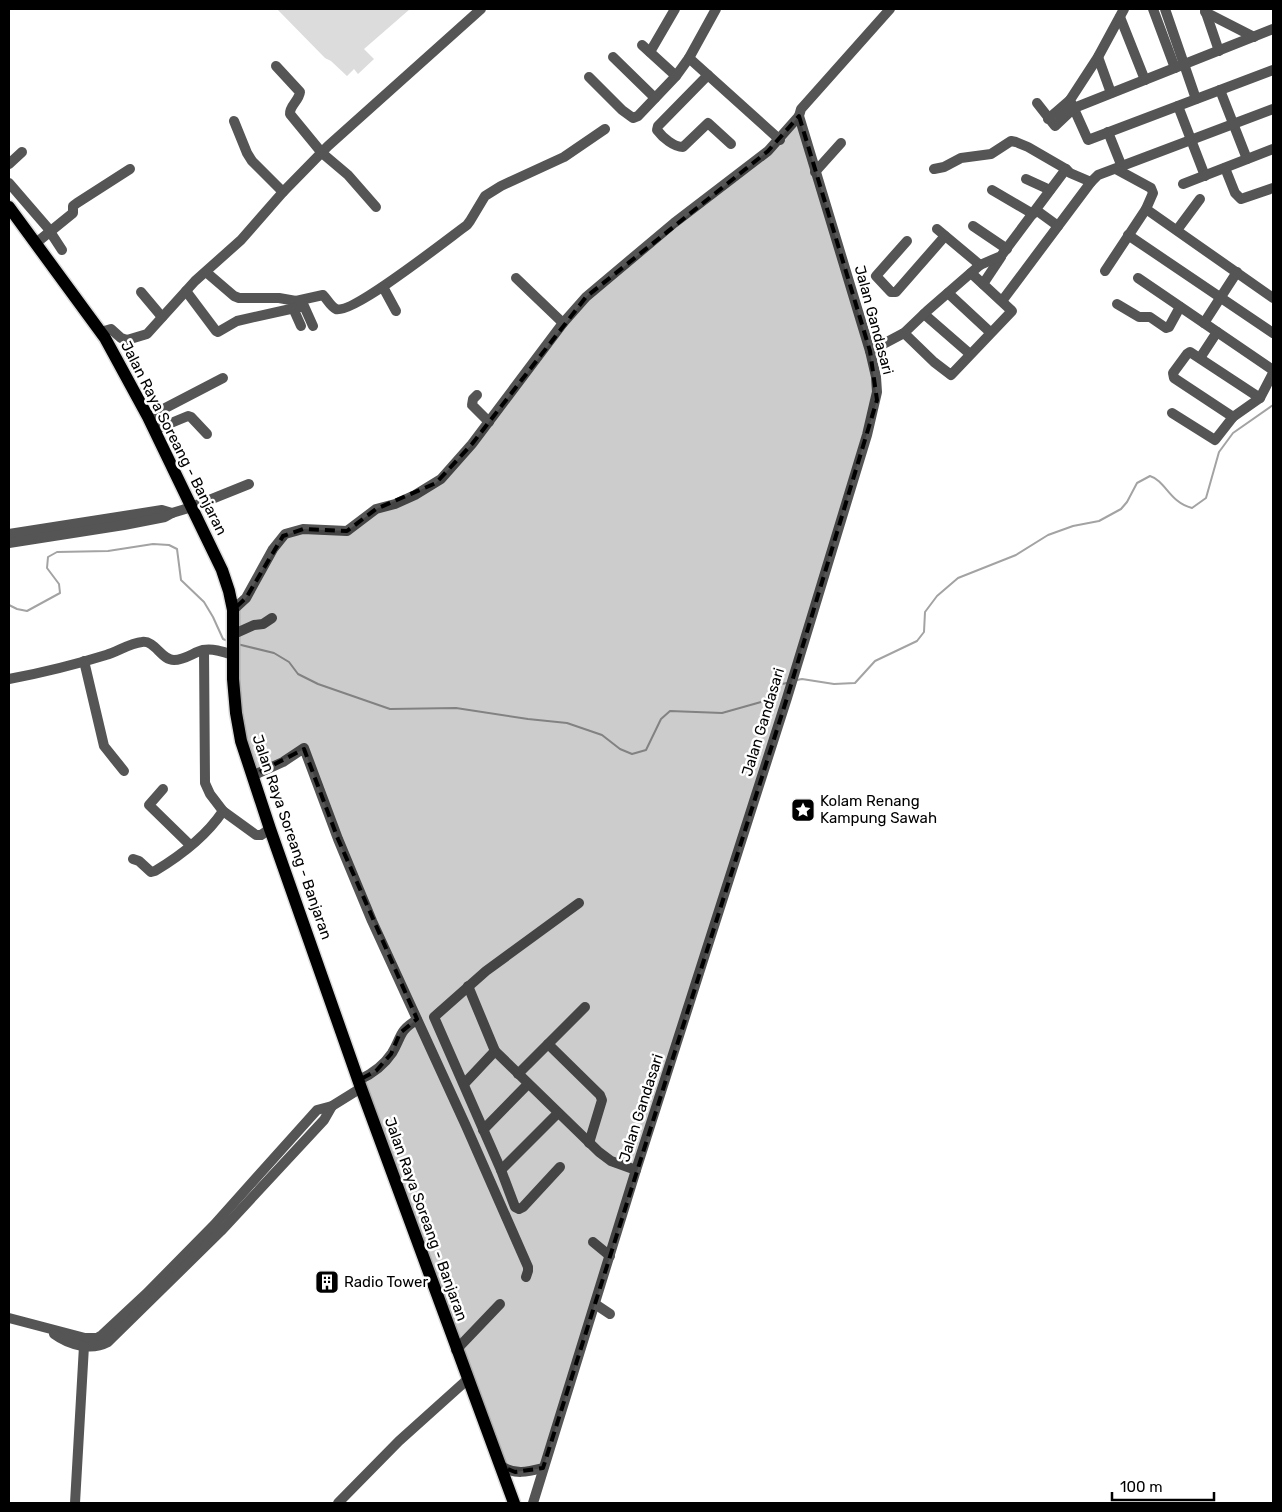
<svg xmlns="http://www.w3.org/2000/svg" width="1282" height="1512" viewBox="0 0 1282 1512" font-family="Rubik,sans-serif">
<style>
.green{fill:#dcdcdc}
.lines{fill:none;stroke-linecap:round;stroke-linejoin:round}
.stream{stroke:#a3a3a3;stroke-width:2}
.major-casing{stroke:#dbdbdb;stroke-width:15}
.minor{stroke:#555;stroke-width:10}
.major{stroke:#000;stroke-width:12}
.marked{fill:#000;fill-opacity:0.2;stroke:#000;stroke-width:4;stroke-dasharray:10 6;stroke-linejoin:round}
.labels{text-anchor:middle;stroke-width:5;stroke-linejoin:round;paint-order:stroke}
.street-label{font-size:15px;fill:#000;stroke:#fff}
.poi-label{font-size:15px;fill:#000;stroke:#fff;text-anchor:start}
</style>
<rect width="100%" height="100%" fill="#fff"/>
<polygon class="green" points="277,9 410,9 364,49 374,59 358,74 354,69 347,76 331,61 325,58"/>
<g class="lines">
<g class="stream">
<polyline points="9,605 17,609 27,611 60,593 59,584 47,568 48,557 57,552 108,551 153,544 169,545 177,549 181,580 204,602 213,617 223,639 228,641"/>
<polyline points="237,644 274,653 289,662 298,674 318,684 390,709 456,708 528,719 567,723 602,735 620,749 632,754 646,750 661,719 670,711 722,713 761,702 782,684 787,683"/>
<path d="M797,680L802,679L834,684L855,683L875,661L917,641L924,632L925,612L937,596L958,578L1016,555L1048,535L1073,526L1099,521L1121,509L1127,502L1137,483L1150,476C1166,481 1169,502 1192,508L1206,498L1219,452L1233,433L1273,405"/>
</g>
<g class="major-casing">
<polyline id="major" points="9,207 105,338 148,417 222,570 229,591 233,610 233,679 236,713 241,741 270,829 361,1088 514,1503"/>
</g>
<g class="minor">
<polyline points="1124,9 1098,57 1070,100 1088,140 1273,70"/>
<polyline points="1153,9 1175,68"/>
<polyline points="1165,9 1196,99"/>
<polyline points="1205,10 1219,51"/>
<polyline points="1205,12 1254,37"/>
<polyline points="1120,17 1145,80"/>
<polyline points="642,45 676,76"/>
<polyline points="650,52 675,9"/>
<polyline points="613,57 655,98"/>
<polyline points="1098,57 1111,93"/>
<polyline points="689,58 716,9"/>
<path d="M276,66L300,92C299,101 289,106 290,114L322,153L348,175L376,207"/>
<path d="M708,75L658,126L657,130C663,138 674,147 683,147L708,123L731,144"/>
<polyline points="589,77 622,110 633,118 638,116 676,76 689,58 780,140"/>
<polyline points="1220,90 1247,159"/>
<polyline points="1037,103 1055,126 1074,108 1273,29"/>
<polyline points="1178,106 1205,176"/>
<polyline points="1048,119 1070,100"/>
<polyline points="234,121 247,153 252,161 283,192"/>
<polyline points="1108,132 1122,167"/>
<polyline points="9,164 22,152"/>
<polyline points="1225,168 1235,193 1241,199 1273,188"/>
<polyline points="934,169 944,167 961,158 991,154 1011,141 1016,142 1028,147 1066,169 1070,173 1091,182 1098,175 1273,109"/>
<polyline points="815,172 841,143"/>
<polyline points="1026,179 1050,190"/>
<polyline points="9,183 47,227 62,250"/>
<polyline points="1183,184 1273,149"/>
<polyline points="992,190 1033,214"/>
<polyline points="1146,209 1273,298"/>
<polyline points="1036,210 1058,226"/>
<polyline points="973,226 1007,249"/>
<polyline points="937,229 980,265"/>
<polyline points="1177,230 1200,199"/>
<polyline points="1128,235 1273,333"/>
<polyline points="907,241 876,276 891,292 896,292 945,236"/>
<polyline points="36,243 73,213 73,206 77,203 130,169"/>
<polyline points="1105,271 1146,209 1153,193 1151,188 1116,169"/>
<path d="M206,272L234,296L239,298H279L296,301L323,295C327,299 331,307 336,309C352,315 449,238 467,225L470,221L485,196L501,186L564,157L605,129"/>
<polyline points="516,278 563,323"/>
<polyline points="1138,278 1273,370"/>
<polyline points="983,284 1001,257"/>
<polyline points="383,287 396,311"/>
<polyline points="186,291 216,331 218,332 237,321 304,306 313,326"/>
<polyline points="141,292 162,317"/>
<polyline points="948,293 990,332"/>
<polyline points="1002,301 1091,182"/>
<polyline points="1117,304 1139,317 1150,317 1166,328 1169,327 1180,307"/>
<polyline points="293,308 301,326"/>
<polyline points="924,314 970,354"/>
<polyline points="1204,323 1237,272"/>
<polyline points="101,332 111,329 121,338 127,340 147,334 195,281 241,240 283,192 328,146 481,9"/>
<polyline points="904,333 934,362 951,375 1012,311 971,273"/>
<polyline points="870,351 904,333 927,311 980,265 1001,256 1066,169"/>
<polyline points="1200,358 1217,332"/>
<polyline points="477,395 473,399 472,405 489,422"/>
<polyline points="1172,413 1215,440 1233,417 1260,398 1273,373"/>
<polyline points="148,417 223,378"/>
<polyline points="1233,417 1174,378 1173,373 1187,354 1190,352 1260,398"/>
<polyline points="154,430 188,416 191,417 207,434"/>
<polyline points="9,534 162,510 172,513"/>
<polyline points="9,543 124,525 165,517 172,513 192,507 249,484"/>
<polyline points="233,610 246,598 273,549 285,534 303,529 347,531 376,509 395,504 415,495 441,479 472,444 563,323 586,297 674,223 768,151 799,116"/>
<polyline points="234,634 254,625 263,624 272,618"/>
<polyline points="84,661 104,746 124,771"/>
<path d="M9,679C41,673 74,665 106,655C117,652 130,643 142,642C155,640 161,660 174,660C185,660 194,652 203,650C213,648 224,652 233,655"/>
<polyline points="252,776 283,762 304,748 338,839 372,921 466,1126 528,1267 528,1271 526,1277"/>
<polyline points="163,789 149,805 190,845"/>
<polyline points="223,811 256,835 261,835 270,829"/>
<path d="M133,859L139,861L151,872L155,871C180,856 207,835 223,811L210,794L205,783L204,650"/>
<polyline points="468,986 495,1051 599,1152 611,1161 636,1170"/>
<polyline points="548,1044 600,1095 602,1100 589,1143"/>
<polyline points="518,1074 585,1007"/>
<path d="M359,1080C372,1074 384,1065 392,1053C402,1037 398,1031 417,1020"/>
<polyline points="464,1084 495,1051"/>
<polyline points="483,1130 528,1084"/>
<polyline points="560,1167 523,1207 519,1209 515,1207 501,1170 434,1017 486,971 579,903"/>
<polyline points="501,1170 558,1113"/>
<polyline points="593,1242 610,1256"/>
<polyline points="595,1304 610,1314"/>
<polyline points="9,1318 85,1338 97,1338 102,1335 146,1294 214,1225 317,1110 332,1106 361,1088"/>
<path d="M54,1334C69,1345 91,1351 108,1342L221,1231L324,1120L332,1106"/>
<polyline points="456,1350 500,1304"/>
<path d="M501,1466C515,1475 527,1472 543,1468"/>
<polyline points="75,1503 84,1346"/>
<polyline points="338,1503 399,1441 468,1379"/>
<polyline points="533,1503 636,1170 787,698 867,435 877,392 876,377 870,351 799,116 801,109 890,9"/>
</g>
<use href="#major" class="major"/>
</g>
<path class="marked" d="M799,116L870,351L877,400L787,698L543,1468L515,1472L501,1466L359,1080L376,1071L391,1054L400,1033L417,1019L338,839L304,749L252,776L236,713L233,610L246,598L283,536L303,529L347,531L376,509L436,483L472,444L586,297L768,151Z"/>
<defs>
<g id="sight-square" transform="scale(1.25)"><rect x="-9" y="-9" width="18" height="18" rx="4" fill="#000" stroke="#fff"/><path d="M0-6L1.8-2.2L6-1.7L2.9 1.2L3.7 5.4L0 3.3L-3.7 5.4L-2.9 1.2L-6-1.7L-1.8-2.2Z" fill="#fff"/></g>
<g id="building-square" transform="scale(1.25)"><rect x="-9" y="-9" width="18" height="18" rx="4" fill="#000" stroke="#fff"/><path d="M-4-6H4V6H1V3H-1V6H-4ZM-2.5-4.3h1.7v1.8h-1.7ZM.8-4.3h1.7v1.8H.8ZM-2.5-1h1.7V.8h-1.7ZM.8-1h1.7V.8H.8Z" fill="#fff"/></g>
</defs>
<g fill-rule="evenodd">
<use href="#sight-square" x="803" y="810"/>
<use href="#building-square" x="327" y="1282"/>
</g>
<g class="labels">
<g class="street-label">
<text transform="translate(874 320) rotate(75)" y="5">Jalan Gandasari</text>
<text transform="translate(174 438) rotate(63)" y="5">Jalan Raya Soreang - Banjaran</text>
<text transform="translate(763 722) rotate(-73)" y="5">Jalan Gandasari</text>
<text transform="translate(292 837) rotate(71)" y="5">Jalan Raya Soreang - Banjaran</text>
<text transform="translate(641 1108) rotate(-72)" y="5">Jalan Gandasari</text>
<text transform="translate(426 1219) rotate(70)" y="5">Jalan Raya Soreang - Banjaran</text>
</g>
<g class="poi-label">
<text x="820" y="806">Kolam Renang<tspan x="820" dy="17">Kampung Sawah</tspan></text>
<text x="344" y="1287">Radio Tower</text>
</g>
</g>
<rect width="1282" height="1512" fill="none" stroke="#000000" stroke-width="20"/>
<path d="M1112 1492v8h102v-8" fill="none" stroke="#000000" stroke-width="2.5"/>
<text x="1120" y="1492" font-size="15" fill="#000000" stroke="#ffffff" stroke-width="4" paint-order="stroke">100 m</text>
</svg>
